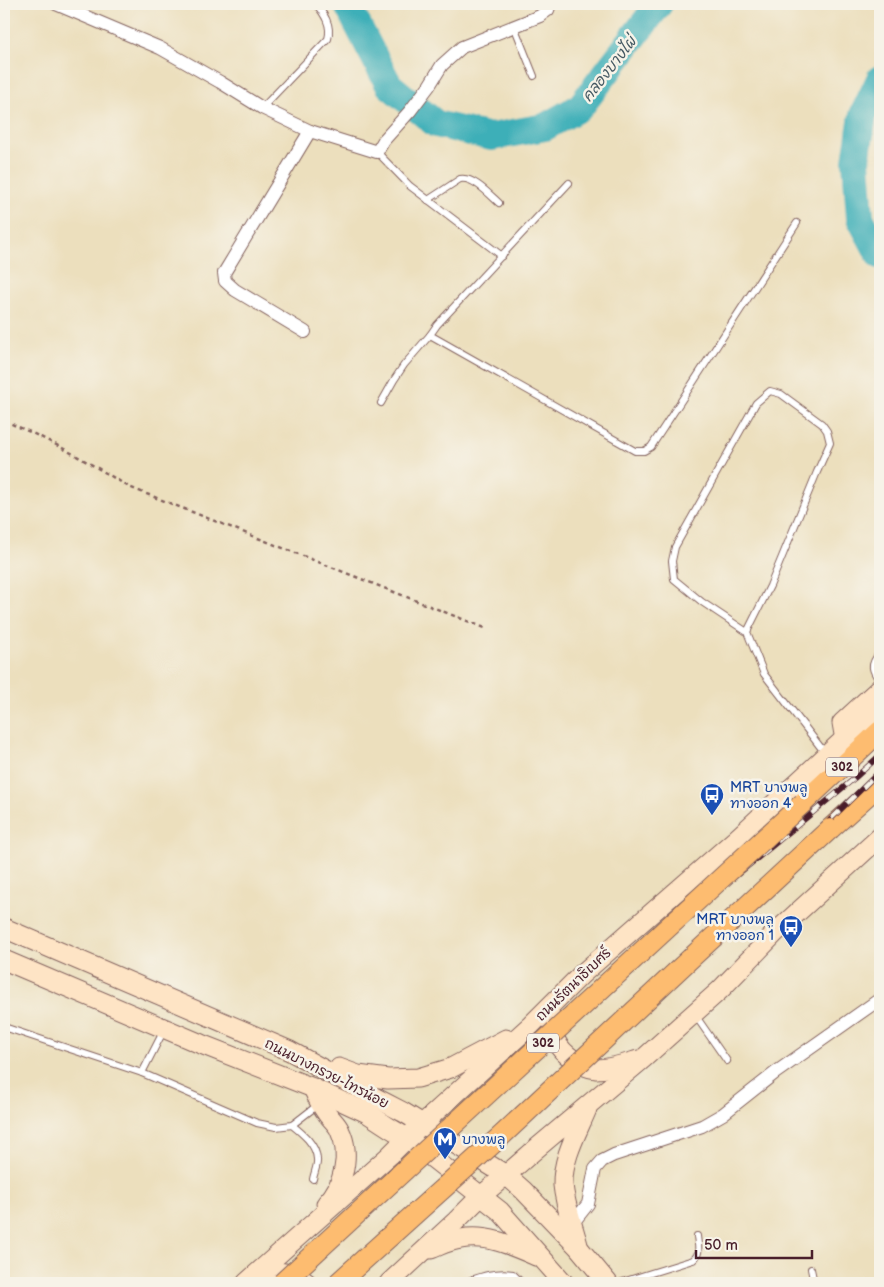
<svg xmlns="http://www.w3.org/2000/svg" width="884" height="1287" viewBox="0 0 884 1287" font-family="'Balsamiq Sans','Playpen Sans Thai',sans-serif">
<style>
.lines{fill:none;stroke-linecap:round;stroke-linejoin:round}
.river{stroke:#3eafb8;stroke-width:28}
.lane-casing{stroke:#83625e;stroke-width:8}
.street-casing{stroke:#83625e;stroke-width:14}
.secondary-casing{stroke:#83625e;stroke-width:21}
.primary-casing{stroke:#83625e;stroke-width:22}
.path{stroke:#83625e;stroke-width:2.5;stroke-dasharray:4 4;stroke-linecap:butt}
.lane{stroke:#fff;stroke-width:6}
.street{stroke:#fff;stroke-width:12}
.secondary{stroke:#fee4c5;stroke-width:19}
.primary{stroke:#fdbc6f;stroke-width:20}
.rail-casing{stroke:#4a1f2b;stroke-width:5.5}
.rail{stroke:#f7f3e8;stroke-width:4;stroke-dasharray:11;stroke-linecap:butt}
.primary-bridge-casing{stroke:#83625e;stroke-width:22;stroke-linecap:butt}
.primary-bridge{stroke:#fdbc6f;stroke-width:20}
.labels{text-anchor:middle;stroke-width:5;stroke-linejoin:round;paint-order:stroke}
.shield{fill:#f7f3e8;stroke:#7e5f64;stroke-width:1}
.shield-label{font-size:12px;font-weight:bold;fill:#4a1f2b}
.transit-label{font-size:14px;fill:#164399;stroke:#f7f3e8;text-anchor:start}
.street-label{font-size:14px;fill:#4a1f2b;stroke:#f7f3e8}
.water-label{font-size:15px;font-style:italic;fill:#455963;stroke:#f7f3e8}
</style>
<rect width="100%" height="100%" fill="#f7f3e8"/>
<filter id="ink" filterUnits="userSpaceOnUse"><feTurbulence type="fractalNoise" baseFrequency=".02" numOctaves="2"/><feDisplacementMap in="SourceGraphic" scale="10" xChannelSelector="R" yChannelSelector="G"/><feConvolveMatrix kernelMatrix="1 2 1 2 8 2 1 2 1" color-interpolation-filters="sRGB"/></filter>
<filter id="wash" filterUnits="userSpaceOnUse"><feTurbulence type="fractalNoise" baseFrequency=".0096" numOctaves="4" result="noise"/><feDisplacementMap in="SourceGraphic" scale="20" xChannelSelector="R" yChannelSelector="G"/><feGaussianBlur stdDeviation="1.12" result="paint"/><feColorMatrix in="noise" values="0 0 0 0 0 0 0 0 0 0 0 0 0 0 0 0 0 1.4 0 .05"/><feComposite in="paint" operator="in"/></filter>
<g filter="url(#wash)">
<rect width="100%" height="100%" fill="#ecdfbd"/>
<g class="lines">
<g class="river">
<polyline points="347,4 370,49 389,85 436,124 491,137 545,127 580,107 659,4"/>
<polyline points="880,79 863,115 856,161 860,218 880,255"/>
</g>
</g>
</g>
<g filter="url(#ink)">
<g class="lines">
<g class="lane-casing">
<g id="lane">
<polyline points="514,26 534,76"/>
<path d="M262,108L328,39C332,25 324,14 316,4"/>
<polyline points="377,152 410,186 502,256"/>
<polyline points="569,183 437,325 430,335 635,451 644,451 651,447 797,223"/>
<path d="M428,200L460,179C473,176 490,195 499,203"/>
<polyline points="381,403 394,380 404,365 430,335"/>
<polyline points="747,632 770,586 817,472 830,443 827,431 822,424 781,394 770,391 756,403 675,547 672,561 674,579 702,602 747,632 764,674 825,753"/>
<path d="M880,653C869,665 872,670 880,682"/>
<polyline points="695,1015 727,1061"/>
<polyline points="4,1027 142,1073 257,1123 276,1127 292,1125 319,1104"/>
<polyline points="142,1073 164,1030"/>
<path d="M292,1125C302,1133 316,1144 317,1159C318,1165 314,1173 313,1179"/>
<polyline points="811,1269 814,1283"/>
<path d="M463,1283C480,1277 495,1271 513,1274L522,1283"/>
<path d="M619,1283L693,1260C701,1254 698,1246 697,1236"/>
</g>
</g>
<g class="street-casing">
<g id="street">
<polyline points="56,4 160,48 220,82 262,108 310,131 377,152 384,140 410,111 429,86 442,65 462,47 540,16 548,10 550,4"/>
<polyline points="305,332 235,290 225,281 224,273 310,131"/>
<polyline points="572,1224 588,1204 595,1169 602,1161 614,1155 702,1126 723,1114 775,1073 880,999"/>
</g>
</g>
<g class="secondary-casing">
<g id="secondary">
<polyline points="845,740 842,723 880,688"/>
<polyline points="4,928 290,1051 378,1099 403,1112 506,1175 523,1190 578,1247 608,1283"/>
<polyline points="4,960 201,1044 313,1088 367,1113 390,1128 407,1138 500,1211 564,1283"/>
<path d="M552,1018C552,1025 554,1034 556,1041C562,1054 582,1068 596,1069C611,1069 625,1064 638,1060"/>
<polyline points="339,1068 358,1075 388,1079 418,1078 451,1068 506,1039"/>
<path d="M313,1088C317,1098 322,1107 328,1115C332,1120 338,1125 340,1131C351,1154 344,1186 326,1204"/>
<path d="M578,1245C573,1225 565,1206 563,1185C562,1159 577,1133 587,1109"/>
<path d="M431,1249C441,1245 450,1240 461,1239C487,1234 513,1246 536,1256"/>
<path d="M254,1279C274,1270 289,1269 307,1283"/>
<polyline points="246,1283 390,1155 407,1138 531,1025 582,974 734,841 880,706"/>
<polyline points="389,1283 456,1221 481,1196 506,1175 537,1148 644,1058 720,990 776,932 880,837"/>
</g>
</g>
<g class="primary-casing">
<g id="primary">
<polyline points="803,803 880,731"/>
<polyline points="830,829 880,784"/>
</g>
</g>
<path class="path" d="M4,421C48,438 88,462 129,487L485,628"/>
<use href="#lane" class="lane"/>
<use href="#street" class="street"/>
<use href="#secondary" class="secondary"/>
<use href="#primary" class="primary"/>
<g class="rail-casing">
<g id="rail">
<polyline points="287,1283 703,903 856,777 880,755"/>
<polyline points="332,1283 723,925 880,771"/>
</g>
</g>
<use href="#rail" class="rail"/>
<g class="primary-bridge-casing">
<g id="primary-bridge">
<polyline points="282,1283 803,803"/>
<polyline points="338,1283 500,1137 691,958 830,829"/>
</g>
</g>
<use href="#primary-bridge" class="primary-bridge"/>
</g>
</g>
<defs>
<g id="bus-pin" transform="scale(1.25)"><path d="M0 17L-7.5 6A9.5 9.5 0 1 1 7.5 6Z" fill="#1a4fb4" stroke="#f7f3e8"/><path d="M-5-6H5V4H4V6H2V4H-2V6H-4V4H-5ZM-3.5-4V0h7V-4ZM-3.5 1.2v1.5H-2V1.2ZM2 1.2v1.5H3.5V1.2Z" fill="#fff"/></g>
<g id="metro-pin" transform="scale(1.25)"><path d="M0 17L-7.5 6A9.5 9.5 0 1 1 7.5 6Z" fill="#1a4fb4" stroke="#f7f3e8"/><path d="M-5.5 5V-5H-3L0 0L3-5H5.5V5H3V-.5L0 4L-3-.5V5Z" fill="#fff"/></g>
</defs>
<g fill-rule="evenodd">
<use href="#bus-pin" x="712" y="795"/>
<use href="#bus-pin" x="791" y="927"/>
<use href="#metro-pin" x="445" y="1139"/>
</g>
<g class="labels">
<g class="shield">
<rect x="826" y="757.5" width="32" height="19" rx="4"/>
<rect x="527" y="1033.5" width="32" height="19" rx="4"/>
</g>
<g class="shield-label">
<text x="842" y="771">302</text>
<text x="543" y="1047">302</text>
</g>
<g class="transit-label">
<text x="730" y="792">MRT บางพลู<tspan x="730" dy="16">ทางออก 4</tspan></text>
<text x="774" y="924" text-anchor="end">MRT บางพลู<tspan x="774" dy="16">ทางออก 1</tspan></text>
<text x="462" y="1144">บางพลู</text>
</g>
<g class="street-label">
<text transform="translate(573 984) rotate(-44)" y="5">ถนนรัตนาธิเบศร์</text>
<text transform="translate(327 1073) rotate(27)" y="5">ถนนบางกรวย-ไทรน้อย</text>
</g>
<g class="water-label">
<text transform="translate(609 69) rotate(-52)" y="5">คลองบางไผ่</text>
</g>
</g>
<rect width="884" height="1287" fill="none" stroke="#f7f3e8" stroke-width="20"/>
<path d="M696 1250v8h116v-8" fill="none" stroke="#4a1f2b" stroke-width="2.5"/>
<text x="704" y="1250" font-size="15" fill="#4a1f2b" stroke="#f7f3e8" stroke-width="4" paint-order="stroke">50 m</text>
</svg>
